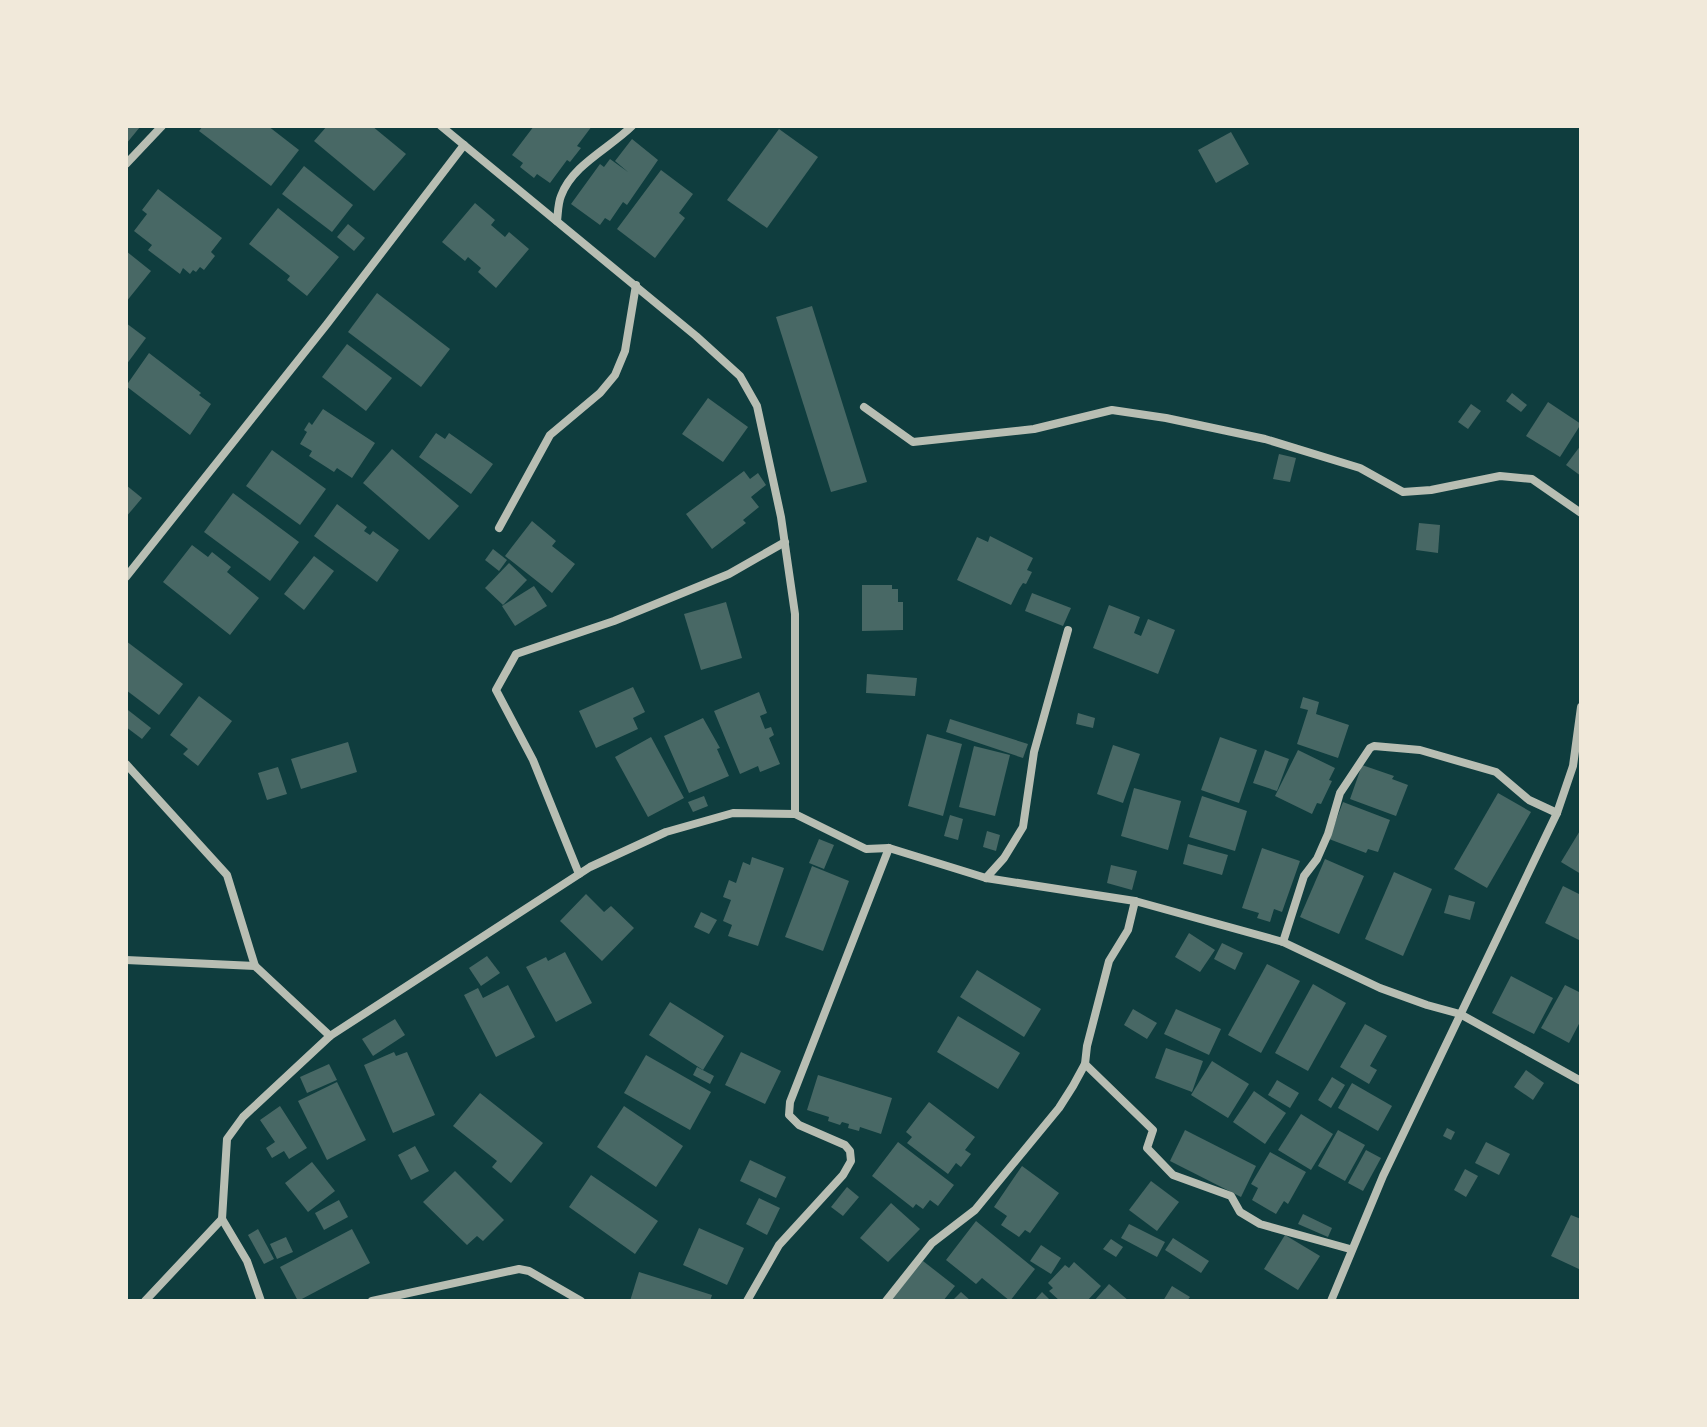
<svg xmlns="http://www.w3.org/2000/svg" width="1707" height="1427" viewBox="0 0 1707 1427" font-family="'Roboto Condensed',sans-serif">
<style>
.building{fill:#486865}
.lines{fill:none;stroke-linecap:round;stroke-linejoin:round}
.minor{stroke:#b8beb3;stroke-width:8}
</style>
<rect width="100%" height="100%" fill="#0f3d3e"/>
<g class="building">
<polygon points="126,126 140,127 126,144"/>
<polygon points="203,126 268,126 299,150 271,186 199,131"/>
<polygon points="327,126 372,126 406,154 374,191 314,141"/>
<polygon points="534,126 592,126 577,146 581,148 570,162 567,160 550,183 537,174 534,178 520,167 523,163 512,155"/>
<polygon points="779,129 818,157 767,228 727,200"/>
<polygon points="1231,132 1249,164 1216,183 1198,150"/>
<polygon points="632,139 658,160 627,205 623,202 610,221 605,218 600,225 571,204 600,164 604,167 610,159 628,172 615,161"/>
<polygon points="304,166 353,205 332,232 282,194"/>
<polygon points="661,170 693,194 679,213 685,218 655,258 617,229"/>
<polygon points="158,189 222,238 211,252 215,256 204,270 200,267 196,272 193,270 190,274 183,268 180,274 148,250 152,245 134,231 147,214 142,210"/>
<polygon points="475,203 495,220 491,225 505,237 509,232 529,249 496,288 478,272 481,268 468,257 465,261 442,242"/>
<polygon points="278,208 339,257 307,296 287,280 290,276 249,244"/>
<polygon points="348,224 365,238 354,251 337,237"/>
<polygon points="126,251 151,271 126,302"/>
<polygon points="377,293 450,349 421,387 348,332"/>
<polygon points="812,306 867,482 831,492 776,317"/>
<polygon points="126,323 146,338 126,365"/>
<polygon points="347,344 392,378 366,411 322,377"/>
<polygon points="149,353 201,393 199,395 211,404 190,435 126,386"/>
<polygon points="1512,393 1527,405 1521,412 1506,401"/>
<polygon points="708,398 748,427 723,462 682,434"/>
<polygon points="1548,402 1581,424 1560,457 1526,436"/>
<polygon points="1471,404 1481,411 1468,429 1458,422"/>
<polygon points="323,409 375,443 352,478 337,468 334,472 309,456 312,451 300,444 307,432 304,430 309,422 312,425"/>
<polygon points="436,433 445,439 449,433 493,464 471,494 419,457"/>
<polygon points="1581,445 1581,476 1566,465"/>
<polygon points="392,449 459,506 429,540 363,483"/>
<polygon points="272,450 326,489 300,525 246,486"/>
<polygon points="1279,454 1296,458 1290,482 1273,479"/>
<polygon points="744,471 750,479 758,473 766,485 751,497 759,507 743,520 746,523 712,549 686,514"/>
<polygon points="126,485 142,498 126,517"/>
<polygon points="233,493 299,542 270,581 204,532"/>
<polygon points="337,504 367,527 364,531 370,535 373,531 399,550 377,582 314,536"/>
<polygon points="532,521 556,541 552,546 575,564 552,593 505,556"/>
<polygon points="1419,523 1440,525 1438,553 1416,550"/>
<polygon points="990,536 1033,558 1027,570 1032,572 1026,584 1023,583 1019,589 1011,605 957,580 977,537 988,542"/>
<polygon points="192,545 208,557 212,552 231,567 227,572 259,598 230,635 163,582"/>
<polygon points="493,549 507,560 499,571 485,560"/>
<polygon points="314,556 334,571 304,610 284,594"/>
<polygon points="509,563 527,580 503,605 485,588"/>
<polygon points="862,585 892,585 892,589 898,589 898,602 903,602 903,630 862,631"/>
<polygon points="534,586 547,606 515,626 502,606"/>
<polygon points="1032,593 1071,608 1063,626 1025,611"/>
<polygon points="726,602 742,658 701,670 684,614"/>
<polygon points="1109,605 1140,617 1134,633 1141,636 1148,619 1175,630 1158,674 1093,648"/>
<polygon points="126,641 183,684 159,715 126,690"/>
<polygon points="867,674 917,678 915,696 866,693"/>
<polygon points="633,687 645,712 633,718 638,729 596,748 579,711"/>
<polygon points="759,692 767,713 760,716 765,729 771,727 774,735 769,738 780,764 760,772 758,766 740,774 714,711"/>
<polygon points="199,696 232,721 198,766 183,754 188,749 170,735"/>
<polygon points="1303,697 1319,702 1316,714 1349,725 1338,758 1297,744 1308,710 1300,708"/>
<polygon points="128,710 151,728 142,739 126,727"/>
<polygon points="1078,713 1095,718 1093,728 1076,724"/>
<polygon points="703,718 720,748 717,749 729,776 689,793 664,736"/>
<polygon points="950,719 1028,744 1023,758 946,732"/>
<polygon points="927,734 962,744 943,816 908,806"/>
<polygon points="651,737 684,798 648,817 615,757"/>
<polygon points="1220,737 1257,750 1239,803 1201,790"/>
<polygon points="348,742 357,772 301,789 291,759"/>
<polygon points="1113,745 1140,754 1123,803 1097,794"/>
<polygon points="974,746 1010,755 995,816 959,807"/>
<polygon points="1265,750 1289,759 1277,791 1253,783"/>
<polygon points="1298,750 1335,768 1329,780 1332,781 1321,804 1317,803 1312,814 1275,796"/>
<polygon points="1362,765 1394,776 1392,779 1408,785 1396,816 1350,799"/>
<polygon points="278,767 287,794 267,800 258,773"/>
<polygon points="1134,788 1181,801 1168,850 1121,836"/>
<polygon points="1498,793 1531,812 1487,888 1454,869"/>
<polygon points="704,796 708,806 693,812 688,802"/>
<polygon points="1202,796 1247,811 1235,851 1189,837"/>
<polygon points="1343,802 1390,820 1378,852 1368,849 1366,853 1329,839"/>
<polygon points="950,815 963,819 958,840 944,836"/>
<polygon points="1581,829 1581,874 1561,862"/>
<polygon points="987,831 1000,835 996,851 983,847"/>
<polygon points="819,839 834,845 824,869 809,863"/>
<polygon points="1188,844 1228,855 1222,875 1183,864"/>
<polygon points="1262,848 1300,861 1282,912 1274,909 1270,922 1257,918 1259,913 1242,908"/>
<polygon points="752,857 784,868 758,946 728,936 732,925 723,921 731,900 723,897 729,880 736,883 743,862 750,865"/>
<polygon points="1325,859 1364,876 1339,934 1300,917"/>
<polygon points="1111,865 1137,871 1132,890 1107,883"/>
<polygon points="812,866 849,881 823,951 785,937"/>
<polygon points="1394,872 1432,889 1403,956 1365,939"/>
<polygon points="1563,886 1581,895 1581,941 1545,923"/>
<polygon points="586,894 604,912 611,906 634,928 602,961 560,921"/>
<polygon points="1449,895 1475,902 1470,920 1444,913"/>
<polygon points="701,912 717,920 709,934 694,927"/>
<polygon points="1189,933 1215,950 1200,972 1175,957"/>
<polygon points="1222,943 1243,953 1235,970 1214,959"/>
<polygon points="565,952 592,1003 556,1022 526,967 546,957 548,961"/>
<polygon points="487,956 500,973 481,986 469,968"/>
<polygon points="1267,964 1300,981 1261,1053 1228,1035"/>
<polygon points="977,970 1041,1009 1024,1037 960,997"/>
<polygon points="1511,976 1553,998 1534,1034 1492,1013"/>
<polygon points="1313,984 1346,1003 1308,1071 1275,1053"/>
<polygon points="508,985 535,1037 496,1057 464,995 478,988 483,998"/>
<polygon points="1565,985 1581,993 1581,1020 1569,1043 1541,1028"/>
<polygon points="670,1002 724,1036 703,1070 649,1035"/>
<polygon points="1133,1009 1157,1023 1147,1039 1124,1025"/>
<polygon points="1176,1009 1221,1029 1209,1055 1164,1034"/>
<polygon points="958,1016 1020,1053 998,1089 937,1052"/>
<polygon points="395,1019 405,1035 373,1056 362,1039"/>
<polygon points="1365,1024 1387,1036 1370,1066 1377,1070 1369,1084 1340,1067"/>
<polygon points="1166,1048 1203,1061 1192,1092 1155,1078"/>
<polygon points="394,1052 396,1056 407,1052 435,1115 393,1133 364,1065"/>
<polygon points="741,1052 781,1071 765,1104 725,1085"/>
<polygon points="646,1055 711,1092 690,1130 624,1093"/>
<polygon points="1212,1061 1249,1084 1228,1118 1191,1095"/>
<polygon points="329,1064 337,1080 307,1093 300,1077"/>
<polygon points="697,1067 714,1076 710,1084 693,1075"/>
<polygon points="1526,1070 1544,1083 1533,1100 1514,1087"/>
<polygon points="818,1075 892,1098 881,1134 860,1127 859,1131 848,1128 849,1124 842,1122 840,1125 828,1121 829,1117 807,1110"/>
<polygon points="1332,1077 1345,1085 1331,1108 1318,1100"/>
<polygon points="1277,1080 1299,1093 1290,1108 1268,1095"/>
<polygon points="337,1082 366,1140 327,1160 298,1101"/>
<polygon points="1352,1083 1392,1106 1378,1131 1338,1108"/>
<polygon points="1254,1091 1286,1113 1265,1144 1233,1122"/>
<polygon points="480,1093 543,1143 511,1183 492,1167 497,1161 453,1126"/>
<polygon points="929,1102 975,1137 965,1150 971,1154 961,1167 956,1163 948,1174 907,1143 912,1137 906,1132"/>
<polygon points="280,1106 307,1148 289,1159 284,1151 272,1158 266,1148 275,1142 260,1120"/>
<polygon points="624,1106 683,1146 656,1187 597,1147"/>
<polygon points="1301,1114 1333,1134 1311,1170 1278,1150"/>
<polygon points="1447,1128 1455,1132 1451,1140 1443,1136"/>
<polygon points="1185,1130 1256,1166 1241,1197 1170,1161"/>
<polygon points="1338,1130 1365,1145 1345,1181 1318,1166"/>
<polygon points="898,1142 954,1185 938,1206 930,1200 923,1209 916,1204 913,1208 872,1176"/>
<polygon points="1486,1142 1510,1154 1499,1175 1475,1163"/>
<polygon points="415,1146 429,1171 411,1180 398,1155"/>
<polygon points="1366,1150 1381,1158 1363,1191 1348,1183"/>
<polygon points="1270,1152 1306,1172 1288,1204 1284,1201 1276,1214 1252,1200 1258,1188 1251,1184"/>
<polygon points="750,1160 786,1177 776,1198 740,1181"/>
<polygon points="312,1162 335,1191 308,1212 285,1183"/>
<polygon points="1022,1166 1059,1193 1030,1233 1025,1230 1019,1237 1001,1225 1007,1216 994,1207"/>
<polygon points="1465,1169 1478,1176 1466,1197 1454,1190"/>
<polygon points="455,1171 504,1220 483,1241 477,1236 467,1245 423,1202"/>
<polygon points="591,1175 658,1221 635,1254 569,1207"/>
<polygon points="1151,1181 1179,1202 1157,1231 1129,1210"/>
<polygon points="847,1187 859,1197 843,1216 831,1207"/>
<polygon points="759,1198 780,1208 767,1235 746,1224"/>
<polygon points="339,1200 348,1217 324,1230 315,1213"/>
<polygon points="891,1203 920,1229 888,1262 860,1238"/>
<polygon points="1303,1214 1332,1228 1328,1237 1298,1224"/>
<polygon points="1571,1215 1581,1219 1581,1270 1551,1256"/>
<polygon points="976,1221 1035,1269 1010,1301 982,1278 976,1284 946,1260"/>
<polygon points="1129,1224 1165,1242 1157,1257 1121,1238"/>
<polygon points="699,1228 744,1248 727,1285 683,1265"/>
<polygon points="258,1229 274,1259 264,1264 248,1235"/>
<polygon points="352,1229 370,1263 298,1301 280,1267"/>
<polygon points="1285,1235 1320,1256 1298,1290 1264,1269"/>
<polygon points="286,1237 293,1252 277,1259 270,1244"/>
<polygon points="1173,1238 1209,1261 1201,1273 1165,1250"/>
<polygon points="1111,1239 1123,1247 1116,1257 1103,1249"/>
<polygon points="1041,1245 1061,1258 1051,1274 1030,1261"/>
<polygon points="923,1261 955,1286 943,1301 890,1301"/>
<polygon points="1074,1262 1101,1286 1087,1301 1060,1301 1049,1291 1053,1288 1048,1283 1065,1265 1069,1268"/>
<polygon points="639,1272 712,1295 710,1301 630,1301"/>
<polygon points="1109,1284 1129,1301 1094,1301"/>
<polygon points="1172,1286 1190,1297 1187,1301 1163,1301"/>
<polygon points="961,1292 971,1301 952,1301"/>
<polygon points="1042,1292 1051,1301 1034,1301"/>
</g>
<g class="lines">
<g class="minor">
<polyline points="441,126 696,336 740,376 757,406 781,517 795,614 795,814"/>
<polyline points="126,164 162,126"/>
<path d="M557,221C558,213 558,203 561,196C572,165 610,148 632,126"/>
<polyline points="864,407 913,442 1034,429 1112,410 1166,418 1265,439 1360,468 1403,492 1431,490 1500,476 1532,479 1581,513"/>
<polyline points="499,528 550,435 600,393 615,375 625,351 636,285"/>
<polyline points="126,577 327,324 464,145"/>
<polyline points="126,764 227,875 255,966"/>
<polyline points="579,874 533,760 496,690 516,654 614,621 729,574 785,542"/>
<polyline points="986,878 1004,858 1023,827 1034,752 1068,630"/>
<polyline points="1283,942 1304,876 1317,859 1328,834 1340,793 1370,748 1374,746 1420,750 1496,772 1529,800 1557,813"/>
<polyline points="126,960 255,966 330,1036"/>
<polyline points="1085,1064 1153,1130 1147,1148 1173,1175 1231,1196 1240,1212 1260,1224 1350,1249"/>
<polyline points="145,1301 222,1219"/>
<polyline points="261,1301 247,1261 222,1219 227,1139 243,1117 330,1036 590,867 666,832 733,813 795,814 866,849 889,848 986,878 1135,901 1283,942 1380,988 1427,1005 1460,1014 1581,1081"/>
<polyline points="372,1301 519,1269 529,1271 581,1301"/>
<polyline points="747,1301 779,1245 843,1175 851,1161 850,1151 845,1145 799,1125 789,1115 790,1102 889,848"/>
<polyline points="886,1301 932,1243 975,1210 1059,1108 1073,1086 1085,1064 1087,1046 1109,961 1128,930 1135,901"/>
<polyline points="1331,1301 1383,1176 1557,813 1573,766 1581,707"/>
</g>
</g>
<rect width="1707" height="1427" fill="none" stroke="#f1e9da" stroke-width="256"/>
</svg>
